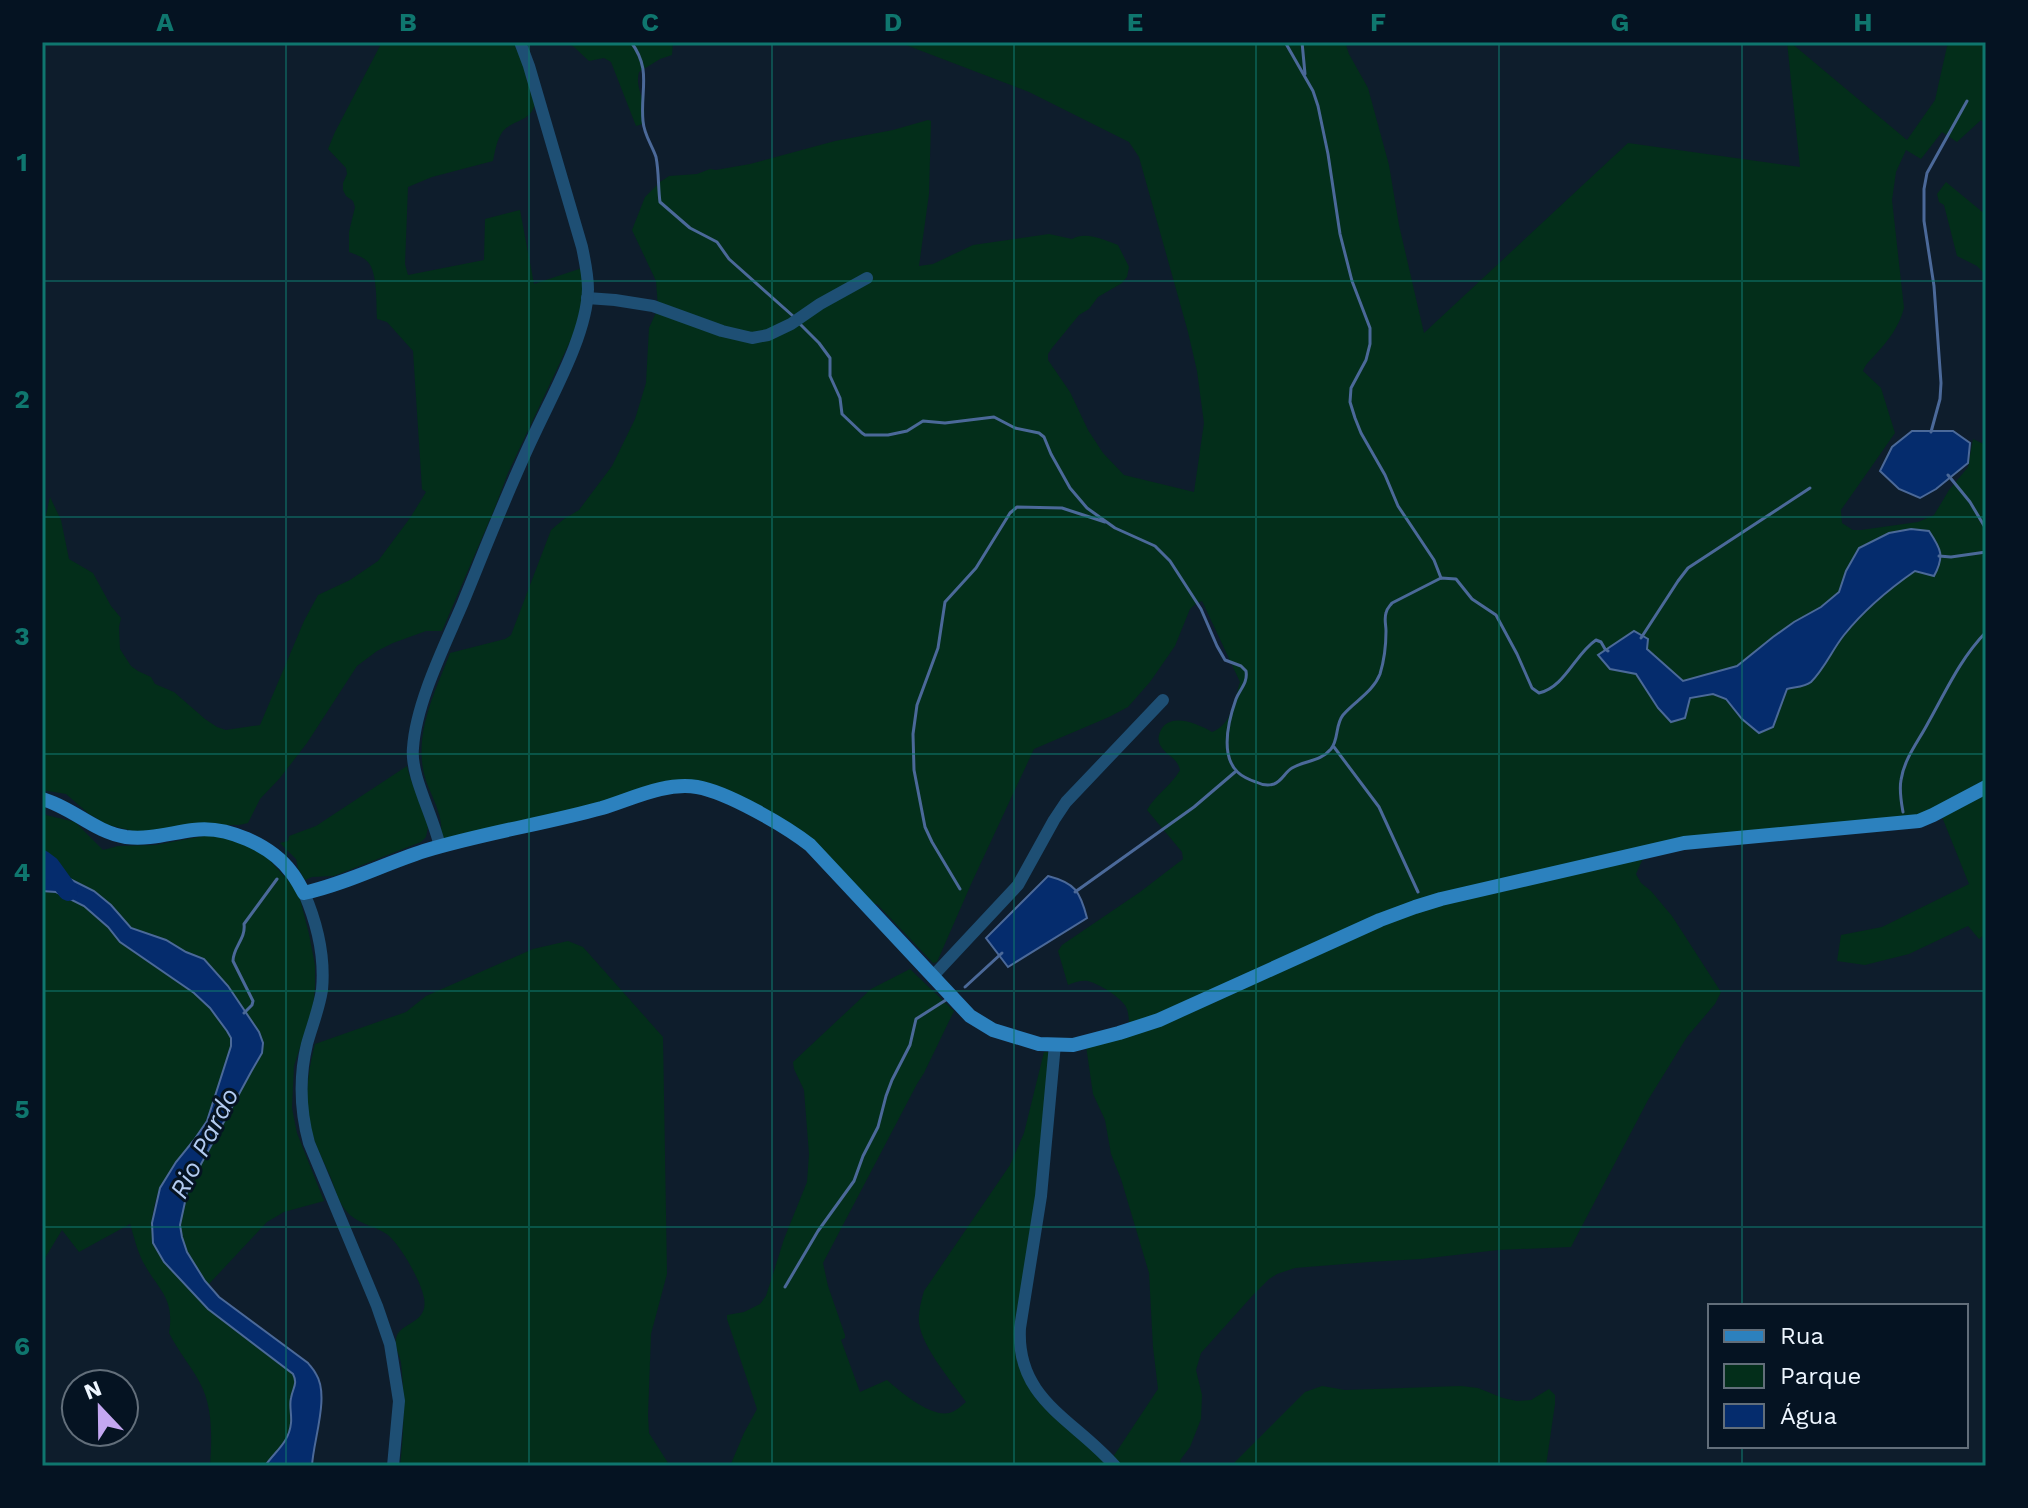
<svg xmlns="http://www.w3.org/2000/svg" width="2028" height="1508" viewBox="0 0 2028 1508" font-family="'Work Sans',sans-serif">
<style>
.green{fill:#032e1a}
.water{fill:#052c6d;stroke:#4b6999;stroke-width:2}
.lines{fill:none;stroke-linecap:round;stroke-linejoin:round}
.stream{stroke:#4b6999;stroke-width:3}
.river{stroke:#052c6d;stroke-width:20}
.minor{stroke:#1e4f74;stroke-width:12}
.major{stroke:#2c81be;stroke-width:14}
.grid{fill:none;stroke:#0f766e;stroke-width:2;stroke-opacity:0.55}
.labels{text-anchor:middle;stroke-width:6;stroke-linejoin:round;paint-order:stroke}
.water-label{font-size:26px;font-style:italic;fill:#b3cbf1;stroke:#051322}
.neatline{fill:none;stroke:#0f766e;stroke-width:3}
.grid-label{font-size:26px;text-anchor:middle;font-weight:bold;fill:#0f766e}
</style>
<rect width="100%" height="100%" fill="#0e1d2c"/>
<g class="green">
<path d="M382,42H518C524,58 531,74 534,90C541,122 514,118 503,131C497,139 495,151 493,161L432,177L408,187L405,264L408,275L484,260L485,219L520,210L534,284L585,267L580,312L573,335L508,473L494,510L442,631H426L393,643L377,651L357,666L307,743L280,778L260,799L248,823L239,825H213L146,834L108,825L89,814L66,794L42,790V523L45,519L50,497L61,520L69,559L93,573L111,606L121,618L119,627L120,649L131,666L138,671L151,677L155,684L174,692L205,719L217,727L226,730L260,725L304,621L318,595L350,580L378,561L410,518L426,492L422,489L413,351L387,322L377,319C376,305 378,271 367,261C363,257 354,254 349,252V232L355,207L353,201L346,196L343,190V183L347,174L346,168L328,149L335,132Z"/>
<path d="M566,42H673L672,55L660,59L639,72C634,91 649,100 643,124L636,126L611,62L604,58L589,61L574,47Z"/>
<path d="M898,42H1345L1349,54L1368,88L1389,165L1399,225L1424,333L1628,143L1800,167L1787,42H1790L1907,140L1935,100L1948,42H1986V124L1981,120L1957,142L1942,132L1921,159L1906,150L1896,172L1892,200L1904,308C1899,327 1888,341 1875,355C1870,361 1866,363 1863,371L1881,388L1895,433L1841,510L1842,523L1853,530H1861L1918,522L1934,515L1949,490L1968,467L1973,439L1986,445V934L1979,939L1968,926L1909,954L1865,965L1837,961L1841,935L1882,927L1969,884L1938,807L1919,818L1645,854L1636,874L1641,883L1651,891L1672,916L1721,992L1715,1004L1687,1037L1648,1100L1571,1247L1498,1250L1421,1259L1369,1262L1295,1268L1277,1274L1269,1279L1254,1294L1201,1353L1196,1370L1202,1395L1201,1419L1190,1447L1181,1459L1179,1466H730L744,1433L757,1409L727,1319V1315L744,1312L760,1304L766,1296L784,1239L807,1182L809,1154L804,1090L794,1069L793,1062L871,989L910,969L954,1011L924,1073L917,1084L823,1263L828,1286L845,1335V1338L841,1340L860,1392L887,1380C901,1392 930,1417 949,1413C956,1411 960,1407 966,1402C952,1382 922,1347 919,1323C918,1312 921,1302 924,1291L1010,1165L1024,1133L1044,1052H1049L1043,1159L1016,1328L1032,1387L1111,1460L1158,1389L1153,1347L1149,1273L1121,1179L1111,1154L1105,1120L1093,1094L1085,1039L1129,1027C1129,1021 1129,1013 1126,1007C1121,997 1099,984 1088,981C1081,980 1075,982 1068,985L1058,951L1062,945L1140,892L1183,859L1182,852L1147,810C1156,794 1171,786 1180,770C1177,757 1166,756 1160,745C1158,740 1158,737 1160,732C1169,711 1198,724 1212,732C1232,725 1234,700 1240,682L1202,601L1197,603L1190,609L1175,646L1150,682L1128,707L1109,717L1034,749L972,882L937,962L933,963L877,904H862L792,834L697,789L660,792L440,841C447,815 427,793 423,769C416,728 436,690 450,653L505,639L511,635L551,530L564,519L579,510L612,466L635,419L646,383L649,328L658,308L656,281L632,230L645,197L660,182L669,176L697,174L710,169L716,170L750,164L835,141L893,130L928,120L931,121L929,194L919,266L933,264L973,245L1049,234L1072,239C1086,231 1104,240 1118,245L1129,267L1127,277L1122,283L1098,297L1089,309L1079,315L1052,348L1048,354V360L1070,392L1088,430L1103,453L1124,475L1194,492L1204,423L1197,371L1188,332L1139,157L1129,142L1029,92Z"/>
<polygon points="1946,182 1986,215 1986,275 1977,266 1957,256 1944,205 1939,202 1937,194"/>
<polygon points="407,766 409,774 428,827 426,837 421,842 334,876 312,877 305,880 298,868 296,859 280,843 288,841 289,836 316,826"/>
<path d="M42,814L75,822L103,850L118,846L155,845L215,834L261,851L298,891L309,934L315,965V987L313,1007L294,1066L292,1108L297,1133L324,1201L284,1212L267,1222L208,1285L187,1252L183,1240L180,1225L182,1213L188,1188L251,1072C258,1063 262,1055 263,1043L204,959L186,952L166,940L130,928L111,905L94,891L42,865Z"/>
<path d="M47,890L56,892L84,906L108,927L120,942L194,993L210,1008L227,1031L231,1038V1046L207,1121L160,1188C153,1206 150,1224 153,1243L231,1327L293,1374C298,1384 293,1388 291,1398C289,1404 292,1411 292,1417C292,1439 277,1449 265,1466H210C212,1439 213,1407 200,1383C191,1366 178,1351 169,1333C175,1297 158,1290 143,1262C137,1250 134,1237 130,1224L79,1252L62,1230L42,1263V891Z"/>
<path d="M568,941L583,947L663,1037L667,1274L651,1334L648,1415L649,1433L670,1466H400C404,1432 405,1397 401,1363C400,1355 394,1347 396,1339C398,1322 429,1325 424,1298C421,1281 401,1246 388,1235C376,1226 361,1225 350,1215C339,1205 336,1192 331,1178C324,1162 315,1145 310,1127C304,1099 308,1072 315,1044L406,1012L426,996L533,949Z"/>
<polygon points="1322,1386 1345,1390 1461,1386 1478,1388 1503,1398 1517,1401 1531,1400 1549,1389 1555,1395 1555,1404 1546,1466 1231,1466 1305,1392"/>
</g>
<g class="water">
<polygon points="1912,431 1953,431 1970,443 1968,463 1936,489 1920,498 1899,489 1880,471 1892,447"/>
<path d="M1911,529L1929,531C1941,549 1945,556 1934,576L1915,571C1889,589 1864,610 1844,635C1832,650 1825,668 1811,682C1805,687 1795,687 1787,689L1773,727L1759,733L1742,719L1726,699L1713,694L1690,698L1685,718L1671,722L1658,708L1636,674L1610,669L1598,655L1634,631L1648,639L1647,649L1683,681L1737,666L1773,637L1794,622L1821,607L1839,592L1846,571L1859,548L1889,533Z"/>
<path d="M42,865L94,891L111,905L131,928L166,940L186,952L204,959L228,986L259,1032L263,1043L262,1053L251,1072L188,1188L180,1225L182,1237L187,1252L205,1281L219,1297L308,1363C311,1367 314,1370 316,1374C330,1396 313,1441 312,1466H265C275,1451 289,1443 291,1423C292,1415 289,1406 291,1398C293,1387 298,1384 293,1374L208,1309L164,1262L153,1243L152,1223L160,1188L176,1162L194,1140L207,1121L231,1046V1038L227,1031L210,1008L194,993L120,942L108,927L84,906L56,892L42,891Z"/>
<path d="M1048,876C1075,883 1080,891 1087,918L1008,967L986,938Z"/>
</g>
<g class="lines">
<g class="stream">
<path d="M631,42C652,70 640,90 643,121C644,135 652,145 656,157C659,172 658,187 660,202L690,228L717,242L729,259L793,316"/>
<polyline points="1285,42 1313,91 1318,106 1328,154 1340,234 1352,281 1370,328 1370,344 1366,360 1351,388 1350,402 1355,418 1361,433 1385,475 1398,506 1434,560 1441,578"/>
<polyline points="1302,42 1305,74"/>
<path d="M798,322L819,343L830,358V376L840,398L842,414L862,433L865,435H888L907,431L923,421L945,423L994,417L1015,428L1039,433L1044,437L1051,454L1070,488L1087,508L1115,528L1155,546L1170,561L1201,609L1217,646L1225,660L1241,666L1246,671C1248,683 1240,689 1236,699C1230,716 1225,736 1228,753C1231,770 1241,777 1256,782C1262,785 1268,786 1274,784C1282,781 1285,772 1292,768C1306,760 1320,762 1331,749C1339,739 1335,725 1343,715C1355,701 1373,692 1380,674C1384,661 1386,644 1386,631C1386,625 1384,619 1386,613C1387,608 1389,607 1392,603L1441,578L1456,579L1472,599L1496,615L1517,654L1532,688L1539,693C1565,687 1575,654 1596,640L1601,642L1605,649L1608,651"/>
<polyline points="1931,432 1940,399 1941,383 1934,286 1924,221 1924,189 1927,173 1967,101"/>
<polyline points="1948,475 1970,502 1986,529"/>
<polyline points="1939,556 1951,557 1986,552"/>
<polyline points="1641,638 1678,581 1688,568 1810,488"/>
<polyline points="1334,747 1379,807 1418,892"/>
<path d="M1903,812C1901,801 1899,791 1901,780C1904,759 1918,742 1928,723C1946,691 1960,659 1986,632"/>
<polyline points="960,889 932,842 925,827 914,770 913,734 917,705 938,648 945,602 976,568 1010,513 1017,507 1062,508 1105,522"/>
<polyline points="1075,892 1194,807 1235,772"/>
<polyline points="965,987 1002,953"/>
<path d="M244,1013L252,1005L253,1001L233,961C233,947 246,939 244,924L277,879"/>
<polyline points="785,1287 818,1231 854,1181 863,1156 878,1127 886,1096 892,1080 910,1045 916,1019 949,998"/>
</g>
<polyline class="river" points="42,860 50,866 68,891"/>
<g class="minor">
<polyline points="587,298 615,300 653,306 722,331 752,338 768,335 791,324 820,304 867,278"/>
<path d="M440,847C434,817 410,776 413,748C416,703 444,647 462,605C485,549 507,492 533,437C552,395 587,335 588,289C588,275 585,261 582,247L529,66L520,42"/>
<path d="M304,893C317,923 325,958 322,990C319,1009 312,1026 307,1044C299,1077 300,1110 309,1143L377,1306L390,1344L399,1401L393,1466"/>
<polyline points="933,976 1018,885 1054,820 1066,802 1163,700"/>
<path d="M1055,1044L1041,1196L1020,1328C1016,1400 1074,1419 1115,1466"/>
</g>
<path class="major" d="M42,799C72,807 94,832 126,837C149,840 170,833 193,830C226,825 271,845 291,872C296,878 300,886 304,893C345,884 384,864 424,851C483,833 544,824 602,808C632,799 664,782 697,787C727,792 786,826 810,845L970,1016L993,1030L1039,1044L1073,1045L1119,1033L1159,1020L1380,920L1415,907L1441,899L1684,843L1919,821L1933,815L1986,787"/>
</g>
<path class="grid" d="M286,42V1466M529,42V1466M772,42V1466M1014,42V1466M1256,42V1466M1499,42V1466M1742,42V1306M42,281H1986M42,517H1986M42,754H1986M42,991H1986M42,1227H1986M1742,1446V1466"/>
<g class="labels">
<g class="water-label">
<text transform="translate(204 1143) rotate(-63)" y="9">Rio Pardo</text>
</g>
</g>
<rect width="2028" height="1508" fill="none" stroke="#051322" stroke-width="88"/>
<rect x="1708" y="1304" width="260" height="144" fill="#051322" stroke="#626e7a" stroke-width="2"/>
<rect x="1724" y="1330" width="40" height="12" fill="#2c81be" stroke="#626e7a" stroke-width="2"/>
<text x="1780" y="1344" font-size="24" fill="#eef6ff">Rua</text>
<rect x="1724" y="1364" width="40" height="24" fill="#032e1a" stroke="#626e7a" stroke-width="2"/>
<text x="1780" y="1384" font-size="24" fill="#eef6ff">Parque</text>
<rect x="1724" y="1404" width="40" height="24" fill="#052c6d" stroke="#626e7a" stroke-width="2"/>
<text x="1780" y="1424" font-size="24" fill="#eef6ff">Água</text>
<g transform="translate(100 1408) rotate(338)"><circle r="38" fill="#051322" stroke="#626e7a" stroke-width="2"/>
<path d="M0-6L14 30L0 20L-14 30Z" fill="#c4a7f1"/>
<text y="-12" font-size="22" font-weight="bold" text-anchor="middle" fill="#eef6ff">N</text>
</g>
<rect x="44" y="44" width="1940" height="1420" class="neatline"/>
<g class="grid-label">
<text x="165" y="31">A</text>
<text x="408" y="31">B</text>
<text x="650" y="31">C</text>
<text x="893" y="31">D</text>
<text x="1135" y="31">E</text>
<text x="1378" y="31">F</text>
<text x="1620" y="31">G</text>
<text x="1863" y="31">H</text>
<text x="22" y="171">1</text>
<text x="22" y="408">2</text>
<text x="22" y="645">3</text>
<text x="22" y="881">4</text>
<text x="22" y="1118">5</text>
<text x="22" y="1355">6</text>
</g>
</svg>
